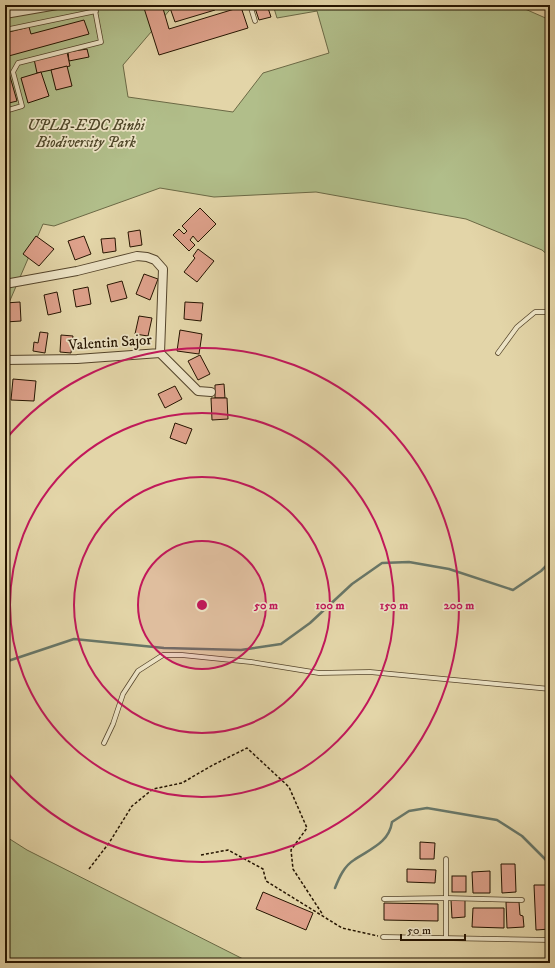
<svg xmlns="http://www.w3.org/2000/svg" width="555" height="968" viewBox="0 0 555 968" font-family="'IM FELL DW Pica',serif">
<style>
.green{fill:#b1be8a;stroke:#6b6945}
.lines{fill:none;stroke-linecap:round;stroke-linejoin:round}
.stream{stroke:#687667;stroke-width:2.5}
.building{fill:#dea18b;stroke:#251400}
.lane-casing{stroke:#54442a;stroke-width:5.5}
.street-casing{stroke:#54442a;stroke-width:10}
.path{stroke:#251400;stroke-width:1.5;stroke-dasharray:3 2;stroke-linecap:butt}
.lane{stroke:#ede4c6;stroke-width:4}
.street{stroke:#ede4c6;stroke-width:8}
.ring{fill:none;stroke:#c2185b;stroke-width:2}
.labels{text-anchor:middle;stroke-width:3.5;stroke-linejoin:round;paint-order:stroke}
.park-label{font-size:15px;font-style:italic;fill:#4f4729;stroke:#ede4c6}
.street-label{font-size:15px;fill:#251400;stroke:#ede4c6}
.centre{fill:#c2185b;stroke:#ede4c6;stroke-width:2}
.ring-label{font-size:12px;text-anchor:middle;font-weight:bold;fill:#c2185b;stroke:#ede4c6;stroke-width:3.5;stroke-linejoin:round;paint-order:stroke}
</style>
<rect width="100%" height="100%" fill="#e3d5a8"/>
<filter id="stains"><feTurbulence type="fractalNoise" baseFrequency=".005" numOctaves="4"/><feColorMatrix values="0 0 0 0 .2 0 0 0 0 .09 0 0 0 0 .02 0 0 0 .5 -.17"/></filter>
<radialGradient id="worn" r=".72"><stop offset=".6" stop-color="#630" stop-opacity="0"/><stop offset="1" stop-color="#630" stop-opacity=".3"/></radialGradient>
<g class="green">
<polygon points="5,5 174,5 123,65 128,97 233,112 263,73 329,53 317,11 277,18 273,5 516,5 550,20 550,257 542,250 466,219 316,192 214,197 160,188 54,226 43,224 5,312"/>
<polygon points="5,836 27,850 251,963 5,963"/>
</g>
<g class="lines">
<g class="stream">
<polyline points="5,662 74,639 164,648 241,650 281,644 310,623 352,584 382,563 409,562 449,569 513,590 541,571 550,562"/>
<path d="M335,888C339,878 344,866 354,860C370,849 389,843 392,822L409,811L427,808L497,820L522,836L550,864"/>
</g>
</g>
<g class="building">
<polygon points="143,5 162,5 169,29 241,7 248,28 159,55"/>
<polygon points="169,5 213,5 215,10 175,22"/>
<polygon points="254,5 267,5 271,17 259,20"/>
<polygon points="84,20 89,34 5,57 5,33 29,27 31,34"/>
<polygon points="87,49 89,57 69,61 68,52"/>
<polygon points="67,52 70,66 37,73 34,59"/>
<polygon points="5,59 17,101 5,104"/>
<polygon points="67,66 72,86 56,90 51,70"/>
<polygon points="41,72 49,96 28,103 21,78"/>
<polygon points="200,208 216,224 198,242 193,236 190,240 195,245 189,251 173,235 179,229 184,234 187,231 182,226"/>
<polygon points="140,230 142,245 130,247 128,232"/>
<polygon points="36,236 54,249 39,266 23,254"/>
<polygon points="84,236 91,254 75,260 68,241"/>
<polygon points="115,238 116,251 103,253 101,239"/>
<polygon points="198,249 214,261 197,282 184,272 195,258 193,256"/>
<polygon points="144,274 158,279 150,300 136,294"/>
<polygon points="122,281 127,298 111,302 107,285"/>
<polygon points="88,287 91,304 76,307 73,290"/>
<polygon points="57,292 61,312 48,315 44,295"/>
<polygon points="20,302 21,321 5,322 5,303"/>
<polygon points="185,302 203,303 201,321 184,319"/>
<polygon points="139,316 152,318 148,336 135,334"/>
<polygon points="180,330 202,334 199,354 177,351"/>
<polygon points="40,332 48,333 45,353 33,351 34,342 38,343"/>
<polygon points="61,335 73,336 71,353 60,352"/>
<polygon points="200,355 210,374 198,380 188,361"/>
<polygon points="13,379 36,381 34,401 11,400"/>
<polygon points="224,384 225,398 215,398 215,385"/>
<polygon points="175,386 182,399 165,408 158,394"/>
<polygon points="211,398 227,398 228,419 212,420"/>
<polygon points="175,423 192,429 186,444 170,438"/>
<polygon points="420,842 435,843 434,859 420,859"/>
<polygon points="501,864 515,864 516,892 502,893"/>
<polygon points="407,869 436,870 435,883 407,882"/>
<polygon points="490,871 490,893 473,893 472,872"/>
<rect x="452" y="876" width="14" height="16"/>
<polygon points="534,885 550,885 550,929 536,930"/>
<polygon points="263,892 313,913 306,930 256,909"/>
<polygon points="451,900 465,900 465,917 452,918"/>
<polygon points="506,902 519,902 520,915 523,916 524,927 507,928"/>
<polygon points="384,903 438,904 438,921 384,920"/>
<polygon points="473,908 504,908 504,928 472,927"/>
</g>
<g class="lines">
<g class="lane-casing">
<g id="lane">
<polyline points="8,5 14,12"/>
<polyline points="250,5 255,21"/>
<polyline points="5,30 96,11"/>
<polyline points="5,111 22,106 13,72 18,63 101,42 94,5"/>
<polyline points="498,353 517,327 535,312 550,312"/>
<polyline points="104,743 113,724 123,694 138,671 163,655 182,655 251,662 319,673 370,672 550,689"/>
<polyline points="446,859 446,938"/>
<polyline points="384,899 446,898 522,900"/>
<polyline points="383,937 550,940"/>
</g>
</g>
<g class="street-casing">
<g id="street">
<polyline points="5,14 57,5"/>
<polyline points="5,284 77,271 137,256 147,257 155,260 163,269 160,353 77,359 5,360"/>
<polyline points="160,353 198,391 211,392"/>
</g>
</g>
<g class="path">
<polyline points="201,855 228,850 263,869 266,881 342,928 378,936"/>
<polyline points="89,869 109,843 132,806 153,789 182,783 213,765 247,748 289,787 307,828 291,850 293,869 323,915"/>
</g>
<use href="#lane" class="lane"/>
<use href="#street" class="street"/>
</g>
<circle cx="202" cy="605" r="64" fill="#c2185b" fill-opacity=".12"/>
<g class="ring">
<circle cx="202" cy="605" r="64"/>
<circle cx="202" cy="605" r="128"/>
<circle cx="202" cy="605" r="192"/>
<path d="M5 440A257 257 0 1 1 5 770"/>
</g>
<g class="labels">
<g class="park-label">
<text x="86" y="130">UPLB-EDC Binhi<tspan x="86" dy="17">Biodiversity Park</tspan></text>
</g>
<g class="street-label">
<text transform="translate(110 342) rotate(-4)" y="5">Valentin Sajor</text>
</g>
</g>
<circle cx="202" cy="605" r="6" class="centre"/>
<g class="ring-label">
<text x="266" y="609">50 m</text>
<text x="330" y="609">100 m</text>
<text x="394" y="609">150 m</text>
<text x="459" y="609">200 m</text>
</g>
<rect width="555" height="968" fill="none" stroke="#e3d5a8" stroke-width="20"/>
<rect x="6" y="6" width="543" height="956" fill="none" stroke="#251400" stroke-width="2"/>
<rect x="10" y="10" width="535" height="948" fill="none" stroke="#251400"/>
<path d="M401 934v6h64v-6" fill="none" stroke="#251400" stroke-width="2"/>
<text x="407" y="934" font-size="12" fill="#251400" stroke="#ede4c6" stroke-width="3" paint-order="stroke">50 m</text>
<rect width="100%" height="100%" filter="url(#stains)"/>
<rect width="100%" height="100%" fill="url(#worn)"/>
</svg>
